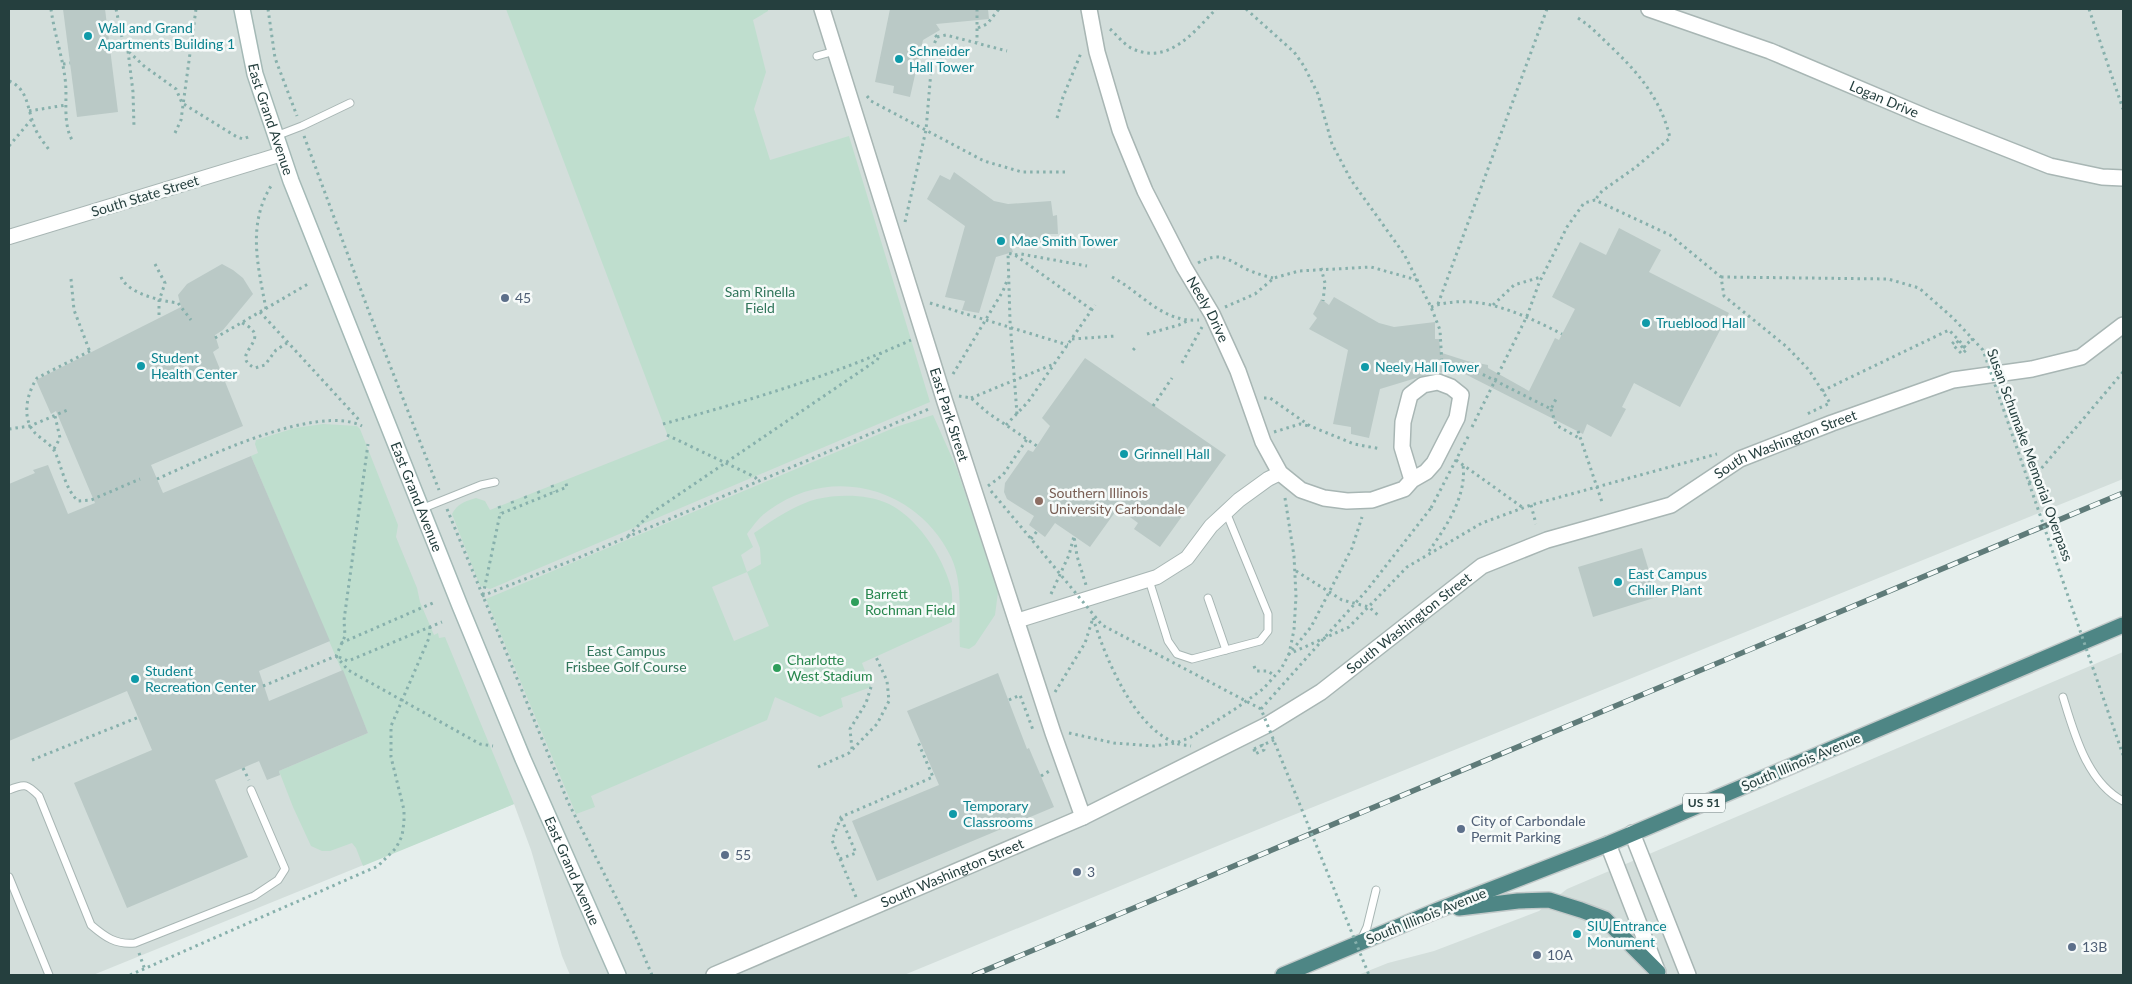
<svg xmlns="http://www.w3.org/2000/svg" width="2132" height="984" viewBox="0 0 2132 984" font-family="Lato,sans-serif">
<style>
.built{fill:#d3dedb}
.green{fill:#bfdece;fill-rule:evenodd}
.building{fill:#bac9c6}
.lines{fill:none;stroke-linecap:round;stroke-linejoin:round}
.service-casing{stroke:#a8b6b4;stroke-width:9}
.minor-casing{stroke:#a8b6b4;stroke-width:16}
.tertiary-casing{stroke:#a8b6b4;stroke-width:18}
.secondary-casing{stroke:#a4b9b6;stroke-width:18}
.trunk-casing{stroke:#c2c9c9;stroke-width:18}
.path{stroke:#87b0ac;stroke-width:3;stroke-dasharray:2.5 4;stroke-linecap:butt}
.service{stroke:#fff;stroke-width:7}
.minor{stroke:#fff;stroke-width:14}
.tertiary{stroke:#fff;stroke-width:15}
.secondary{stroke:#fff;stroke-width:15}
.trunk{stroke:#4e8685;stroke-width:15}
.rail-casing{stroke:#5f7b79;stroke-width:5.5}
.rail{stroke:#f6faf9;stroke-width:4;stroke-dasharray:11;stroke-linecap:butt}
.path-bridge{stroke:#87b0ac;stroke-width:3;stroke-dasharray:2.5 4;stroke-linecap:butt}
.culture-dot{fill:#0f9aa8;stroke:#f6faf9;stroke-width:2}
.service-dot{fill:#5c6f8a;stroke:#f6faf9;stroke-width:2}
.education-dot{fill:#8d6e63;stroke:#f6faf9;stroke-width:2}
.leisure-dot{fill:#2e9e5b;stroke:#f6faf9;stroke-width:2}
.labels{text-anchor:middle;stroke-width:5;stroke-linejoin:round;paint-order:stroke}
.shield{fill:#f6faf9;stroke:#647776;stroke-width:1}
.shield-label{font-size:12px;font-weight:bold;fill:#253f3e}
.culture-label{font-size:14px;fill:#0d838f;stroke:#f6faf9;text-anchor:start}
.street-label{font-size:14px;fill:#253f3e;stroke:#f6faf9}
.park-label{font-size:14px;fill:#30755a;stroke:#f6faf9}
.service-label{font-size:14px;fill:#4e5e75;stroke:#f6faf9;text-anchor:start}
.education-label{font-size:14px;fill:#785e54;stroke:#f6faf9;text-anchor:start}
.leisure-label{font-size:14px;fill:#27864d;stroke:#f6faf9;text-anchor:start}
</style>
<rect width="100%" height="100%" fill="#e5eeec"/>
<g class="built">
<polygon points="9,9 2123,9 2123,479 1232,840 904,975 570,975 562,956 531,850 514,804 93,975 9,975"/>
<polygon points="2123,652 2123,975 1358,975 1388,963 1434,951 1539,911 1567,889"/>
</g>
<g class="green">
<path d="M506,9H768V11L753,20L766,72L754,109L770,160L849,136L930,402L490,589L480,586L452,514C457,504 466,501 476,498L485,501L490,510L669,439Z"/>
<path d="M933,415L957,469L998,592L995,615L975,645L969,649L960,647C958,617 964,585 951,557C916,485 827,463 764,514C758,519 752,527 747,534L753,547L741,555L747,572L761,564L760,548L754,533C773,520 794,505 817,499C839,494 868,494 889,504C917,518 941,554 950,584C954,595 951,610 952,622L862,663L871,687L841,698L843,707L820,717L775,697L767,720L591,796L595,807L576,814L486,599L896,427ZM747,572L769,626L734,641L712,587Z"/>
<polygon points="323,424 357,426 360,429 398,525 396,537 417,588 420,602 434,635 438,633 439,638 445,637 514,804 363,866 356,848 352,843 330,851 322,851 311,846 293,807 279,771 368,733 251,456 258,453 255,444 256,440 295,428"/>
</g>
<g class="building">
<polygon points="63,9 105,9 118,112 77,117"/>
<polygon points="890,9 988,9 989,19 936,24 940,30 923,40 910,97 893,93 894,86 875,82"/>
<polygon points="954,172 994,201 1008,204 1051,201 1053,216 1057,215 1058,234 1048,234 1048,239 1042,240 1042,243 1010,243 1013,252 996,257 979,313 962,310 965,301 945,297 965,226 927,199 940,175 950,180"/>
<polygon points="1619,228 1661,250 1649,272 1729,313 1680,407 1634,383 1622,407 1626,409 1611,437 1587,424 1583,434 1463,373 1436,372 1380,389 1369,438 1351,434 1351,427 1333,424 1348,350 1309,329 1317,318 1313,314 1321,299 1329,305 1334,297 1379,323 1394,327 1435,322 1435,339 1439,339 1441,356 1442,353 1467,361 1488,365 1488,368 1529,391 1555,338 1559,340 1575,309 1552,297 1580,242 1606,255"/>
<polygon points="222,264 233,270 243,278 253,294 223,330 215,335 219,348 213,352 243,426 151,465 163,493 251,456 330,641 259,671 269,701 343,670 368,733 279,771 280,775 267,780 259,761 215,780 248,857 127,908 74,783 152,750 127,691 9,741 9,484 35,473 33,470 48,465 68,514 95,503 56,411 51,414 36,380 181,307 178,295 187,284"/>
<polygon points="1085,358 1226,455 1160,547 1134,529 1138,523 1118,508 1090,547 1055,523 1045,537 1029,525 1034,516 1007,499 1004,492 1005,483 1028,450 1033,452 1050,426 1042,418"/>
<polygon points="1642,548 1657,597 1593,617 1578,567"/>
<polygon points="998,673 1027,749 1029,748 1054,807 877,881 852,821 939,785 907,711"/>
</g>
<g class="lines">
<g class="service-casing">
<g id="service">
<polyline points="817,56 835,51"/>
<polyline points="276,136 302,126 350,103"/>
<polyline points="421,509 481,485 495,482"/>
<polyline points="1149,580 1168,641 1177,654 1192,659 1260,641 1268,631 1268,614 1226,512"/>
<polyline points="1208,598 1226,650"/>
<path d="M2063,697C2074,733 2087,782 2123,801"/>
<path d="M9,790C25,783 27,784 39,796L91,925C105,937 116,945 135,943L254,896L278,880L285,869L251,790"/>
<polyline points="9,877 49,975"/>
<polyline points="1361,940 1367,927 1376,890"/>
</g>
</g>
<g class="minor-casing">
<g id="minor">
<polyline points="9,237 282,154"/>
<polyline points="1016,621 1157,577 1187,558 1211,526 1239,500 1268,479 1280,473"/>
</g>
</g>
<g class="tertiary-casing">
<g id="tertiary">
<path id="s1" d="M822,9L945,402L1053,733L1083,817"/>
<path id="s2" d="M1089,9L1097,52L1120,130L1145,191L1184,267L1212,314L1238,371L1263,442L1280,473L1301,490L1324,498L1347,501L1372,500L1404,489L1412,480L1426,472L1434,463L1457,418L1461,395L1451,387L1438,382L1423,385L1410,395L1403,422L1402,447L1412,480"/>
<path id="s3" d="M1649,9L1770,51L1926,117L2050,166L2102,177L2123,178"/>
<polyline points="1632,833 1688,975"/>
<polyline points="1608,844 1658,973"/>
<path id="s4" d="M714,975L1083,817L1269,724L1321,692L1482,566L1547,540L1671,505L1740,459L1832,423L1953,380L2032,369L2081,357L2123,325"/>
</g>
</g>
<g class="secondary-casing">
<g id="secondary">
<path id="s5" d="M242,9L255,74L291,181L460,606L523,759L618,975"/>
</g>
</g>
<g class="trunk-casing">
<g id="trunk">
<polyline points="1459,908 1518,901 1549,900 1581,910 1605,919 1658,972"/>
<polyline points="1283,975 1438,910 1608,844 2123,625"/>
</g>
</g>
<g class="path">
<path d="M51,9C54,32 62,55 65,78C68,99 62,121 72,140"/>
<polyline points="116,9 124,47 144,66 176,89 182,103 237,137 243,139 251,136"/>
<polyline points="268,9 275,58 297,116"/>
<polyline points="977,9 977,42"/>
<polyline points="1246,9 1294,52 1304,66 1318,94 1332,144 1351,180 1404,254 1431,307 1440,330 1442,366"/>
<polyline points="2089,9 2123,109"/>
<path d="M1578,18C1589,25 1598,34 1607,43C1636,70 1661,98 1670,138L1636,167L1602,191L1595,200"/>
<polyline points="978,28 987,24 999,9"/>
<path d="M1110,29C1117,35 1124,45 1133,49C1169,65 1194,32 1216,9"/>
<polyline points="937,37 946,35 1007,51"/>
<polyline points="128,51 133,92 134,127"/>
<polyline points="63,64 70,63"/>
<path d="M9,81C29,89 27,110 35,128C38,136 45,144 50,151"/>
<polyline points="867,96 871,101 984,161 1022,172 1065,172"/>
<polyline points="29,111 66,105"/>
<polyline points="1057,118 1063,97 1081,53"/>
<polyline points="175,133 181,120 196,9"/>
<polyline points="304,136 369,312 439,490"/>
<polyline points="9,146 31,120"/>
<polyline points="905,222 926,130 933,47 937,37 934,34"/>
<polyline points="1015,255 1021,254 1087,266"/>
<path d="M1198,263C1220,251 1227,259 1246,269C1255,273 1264,276 1273,278"/>
<polyline points="155,264 165,283 159,301 159,317"/>
<polyline points="1321,268 1325,283 1323,301"/>
<path d="M121,277C128,294 162,301 178,303L191,320"/>
<path d="M1112,277C1141,292 1162,323 1199,320"/>
<polyline points="71,279 74,310 90,352"/>
<polyline points="930,303 1068,345"/>
<polyline points="1438,304 1547,9"/>
<polyline points="1493,305 1514,285 1541,277"/>
<polyline points="1225,307 1255,294 1274,278 1299,271 1371,267 1417,280"/>
<path d="M1431,307C1476,291 1522,314 1562,334"/>
<path d="M266,309C258,266 247,225 271,186"/>
<polyline points="260,312 360,421"/>
<path d="M242,323C277,339 226,354 255,368L265,365L276,350L287,343"/>
<polyline points="1147,334 1179,325 1187,321"/>
<polyline points="215,338 308,284"/>
<polyline points="1072,339 1116,336"/>
<polyline points="1971,340 1973,339"/>
<polyline points="1133,350 1135,348"/>
<path d="M90,351L37,378C27,393 21,418 35,433C41,439 51,444 55,452C62,467 65,489 78,501L91,500L140,479"/>
<polyline points="1182,363 1202,327"/>
<polyline points="1445,366 1468,369 1484,375 1551,409 1556,399"/>
<polyline points="1384,370 1421,367"/>
<polyline points="953,374 1003,291 1008,278"/>
<polyline points="1822,391 1949,330 1967,349 1962,354 1952,344 1956,340 1963,348"/>
<polyline points="959,396 971,398 988,413 1037,446"/>
<polyline points="971,398 1054,364"/>
<polyline points="1264,398 1270,398 1310,426 1354,444 1381,449"/>
<polyline points="1153,406 1172,378"/>
<polyline points="1551,409 1556,425 1579,438"/>
<polyline points="1017,414 1010,321 1008,253 1015,255 1092,310"/>
<path d="M663,424C747,401 832,376 911,340"/>
<polyline points="1006,425 1028,402 1095,305"/>
<polyline points="1472,427 1527,316 1539,283 1567,227 1584,203 1595,200 1670,235 1721,277 1724,296 1787,347 1809,370 1830,403 1807,414"/>
<polyline points="9,429 30,426 70,409"/>
<polyline points="1578,431 1603,505"/>
<polyline points="1274,432 1300,424 1309,426"/>
<polyline points="667,435 755,477 758,481"/>
<polyline points="54,449 60,438 55,416"/>
<polyline points="1456,460 1522,507"/>
<path d="M157,479C202,459 316,403 362,426"/>
<polyline points="2029,483 2123,372"/>
<polyline points="552,485 554,492"/>
<polyline points="988,486 1003,475 1027,439"/>
<polyline points="538,491 541,497"/>
<polyline points="991,491 1037,546"/>
<polyline points="525,496 528,502"/>
<polyline points="1285,498 1294,556 1296,596 1294,630 1289,654 1349,627 1407,567 1482,523 1531,505 1717,454"/>
<polyline points="512,501 514,508"/>
<polyline points="1531,505 1536,524"/>
<polyline points="499,506 501,513"/>
<polyline points="1431,508 1470,433"/>
<polyline points="447,509 568,802 634,933 652,975"/>
<polyline points="628,536 650,514 877,360 881,353"/>
<polyline points="1031,539 1037,531"/>
<path d="M1429,551C1446,527 1467,496 1463,465"/>
<polyline points="1296,571 1342,600 1369,607 1379,616"/>
<polyline points="1051,594 1069,555 1074,536 1077,556 1086,585"/>
<polyline points="483,595 500,514 567,487 565,480"/>
<polyline points="482,596 573,560 931,408"/>
<path d="M1093,618C1105,657 1134,728 1176,743C1180,745 1186,745 1191,746"/>
<polyline points="341,643 435,602"/>
<polyline points="336,656 348,670 355,674 480,744 493,746"/>
<polyline points="339,657 348,661 442,622"/>
<polyline points="1254,666 1256,671 1268,671 1275,676"/>
<polyline points="263,686 336,656 345,636 344,620 368,444"/>
<polyline points="1055,692 1085,643 1093,618"/>
<polyline points="1009,700 1020,695 1033,730"/>
<polyline points="1069,733 1114,743 1154,746 1176,743 1191,737 1235,709 1263,689 1281,669 1289,654 1311,627 1352,548 1362,517"/>
<polyline points="852,749 850,729 866,703 871,687"/>
<polyline points="1254,749 1255,754 1264,750 1262,744"/>
<polyline points="32,760 139,717"/>
<polyline points="818,767 849,753 877,724 889,701 887,681 876,657"/>
<polyline points="243,768 249,780"/>
<polyline points="1041,776 1051,770"/>
<polyline points="840,859 856,853 841,818"/>
<polyline points="856,897 832,840 841,817 933,777 918,742"/>
<polyline points="139,953 145,970"/>
<polyline points="130,975 378,866 396,848 402,836 404,822 404,810 391,757 391,726 429,638 430,627"/>
</g>
<use href="#service" class="service"/>
<use href="#minor" class="minor"/>
<use href="#tertiary" class="tertiary"/>
<use href="#secondary" class="secondary"/>
<use href="#trunk" class="trunk"/>
<g class="rail-casing">
<polyline id="rail" points="974,975 2123,493"/>
</g>
<use href="#rail" class="rail"/>
<g class="path-bridge">
<polyline points="1721,277 1888,279 1919,288 1953,318 1983,350 2123,755"/>
<polyline points="1963,348 1971,340"/>
<polyline points="1037,546 1102,625 1261,709 1369,975"/>
<polyline points="1261,709 1367,590 1431,508"/>
<polyline points="1254,749 1274,740"/>
</g>
</g>
<g class="culture-dot">
<circle cx="88" cy="36" r="5"/>
<circle cx="899" cy="59" r="5"/>
<circle cx="1001" cy="241" r="5"/>
<circle cx="1646" cy="323" r="5"/>
<circle cx="141" cy="366" r="5"/>
<circle cx="1365" cy="367" r="5"/>
<circle cx="1124" cy="454" r="5"/>
<circle cx="1618" cy="582" r="5"/>
<circle cx="135" cy="679" r="5"/>
<circle cx="953" cy="814" r="5"/>
<circle cx="1577" cy="934" r="5"/>
</g>
<g class="service-dot">
<circle cx="505" cy="298" r="5"/>
<circle cx="1461" cy="829" r="5"/>
<circle cx="725" cy="855" r="5"/>
<circle cx="1077" cy="872" r="5"/>
<circle cx="2072" cy="947" r="5"/>
<circle cx="1537" cy="955" r="5"/>
</g>
<circle class="education-dot" cx="1039" cy="501" r="5"/>
<g class="leisure-dot">
<circle cx="855" cy="602" r="5"/>
<circle cx="777" cy="668" r="5"/>
</g>
<g class="labels">
<rect class="shield" x="1683" y="793.5" width="42" height="19" rx="4"/>
<g class="shield-label">
<text x="1704" y="807">US 51</text>
</g>
<g class="culture-label">
<text x="98" y="33">Wall and Grand<tspan x="98" dy="16">Apartments Building 1</tspan></text>
<text x="909" y="56">Schneider<tspan x="909" dy="16">Hall Tower</tspan></text>
<text x="1011" y="246">Mae Smith Tower</text>
<text x="1656" y="328">Trueblood Hall</text>
<text x="151" y="363">Student<tspan x="151" dy="16">Health Center</tspan></text>
<text x="1375" y="372">Neely Hall Tower</text>
<text x="1134" y="459">Grinnell Hall</text>
<text x="1628" y="579">East Campus<tspan x="1628" dy="16">Chiller Plant</tspan></text>
<text x="145" y="676">Student<tspan x="145" dy="16">Recreation Center</tspan></text>
<text x="963" y="811">Temporary<tspan x="963" dy="16">Classrooms</tspan></text>
<text x="1587" y="931">SIU Entrance<tspan x="1587" dy="16">Monument</tspan></text>
</g>
<g class="street-label">
<text dy="5" stroke="none"><textPath href="#s3" startOffset="252">Logan Drive</textPath></text>
<text dy="5" stroke="none"><textPath href="#s5" startOffset="114">East Grand Avenue</textPath></text>
<text transform="translate(145 196) rotate(-17)" y="5">South State Street</text>
<text dy="5" stroke="none"><textPath href="#s2" startOffset="325">Neely Drive</textPath></text>
<text dy="5" stroke="none"><textPath href="#s1" startOffset="425">East Park Street</textPath></text>
<text dy="5" stroke="none"><textPath href="#s4" startOffset="1204">South Washington Street</textPath></text>
<text transform="translate(2030 455) rotate(70)" y="5">Susan Schumake Memorial Overpass</text>
<text dy="5" stroke="none"><textPath href="#s5" startOffset="519">East Grand Avenue</textPath></text>
<text dy="5" stroke="none"><textPath href="#s4" startOffset="782">South Washington Street</textPath></text>
<text transform="translate(1801 762) rotate(-23)" y="5">South Illinois Avenue</text>
<text dy="5" stroke="none"><textPath href="#s5" startOffset="924">East Grand Avenue</textPath></text>
<text dy="5" stroke="none"><textPath href="#s4" startOffset="259">South Washington Street</textPath></text>
<text transform="translate(1426 916) rotate(-22)" y="5">South Illinois Avenue</text>
</g>
<g class="park-label">
<text x="760" y="297">Sam Rinella<tspan x="760" dy="16">Field</tspan></text>
<text x="626" y="656">East Campus<tspan x="626" dy="16">Frisbee Golf Course</tspan></text>
</g>
<g class="service-label">
<text x="515" y="303">45</text>
<text x="1471" y="826">City of Carbondale<tspan x="1471" dy="16">Permit Parking</tspan></text>
<text x="735" y="860">55</text>
<text x="1087" y="877">3</text>
<text x="2082" y="952">13B</text>
<text x="1547" y="960">10A</text>
</g>
<g class="education-label">
<text x="1049" y="498">Southern Illinois<tspan x="1049" dy="16">University Carbondale</tspan></text>
</g>
<g class="leisure-label">
<text x="865" y="599">Barrett<tspan x="865" dy="16">Rochman Field</tspan></text>
<text x="787" y="665">Charlotte<tspan x="787" dy="16">West Stadium</tspan></text>
</g>
</g>
<rect width="2132" height="984" fill="none" stroke="#253f3e" stroke-width="20"/>
</svg>
